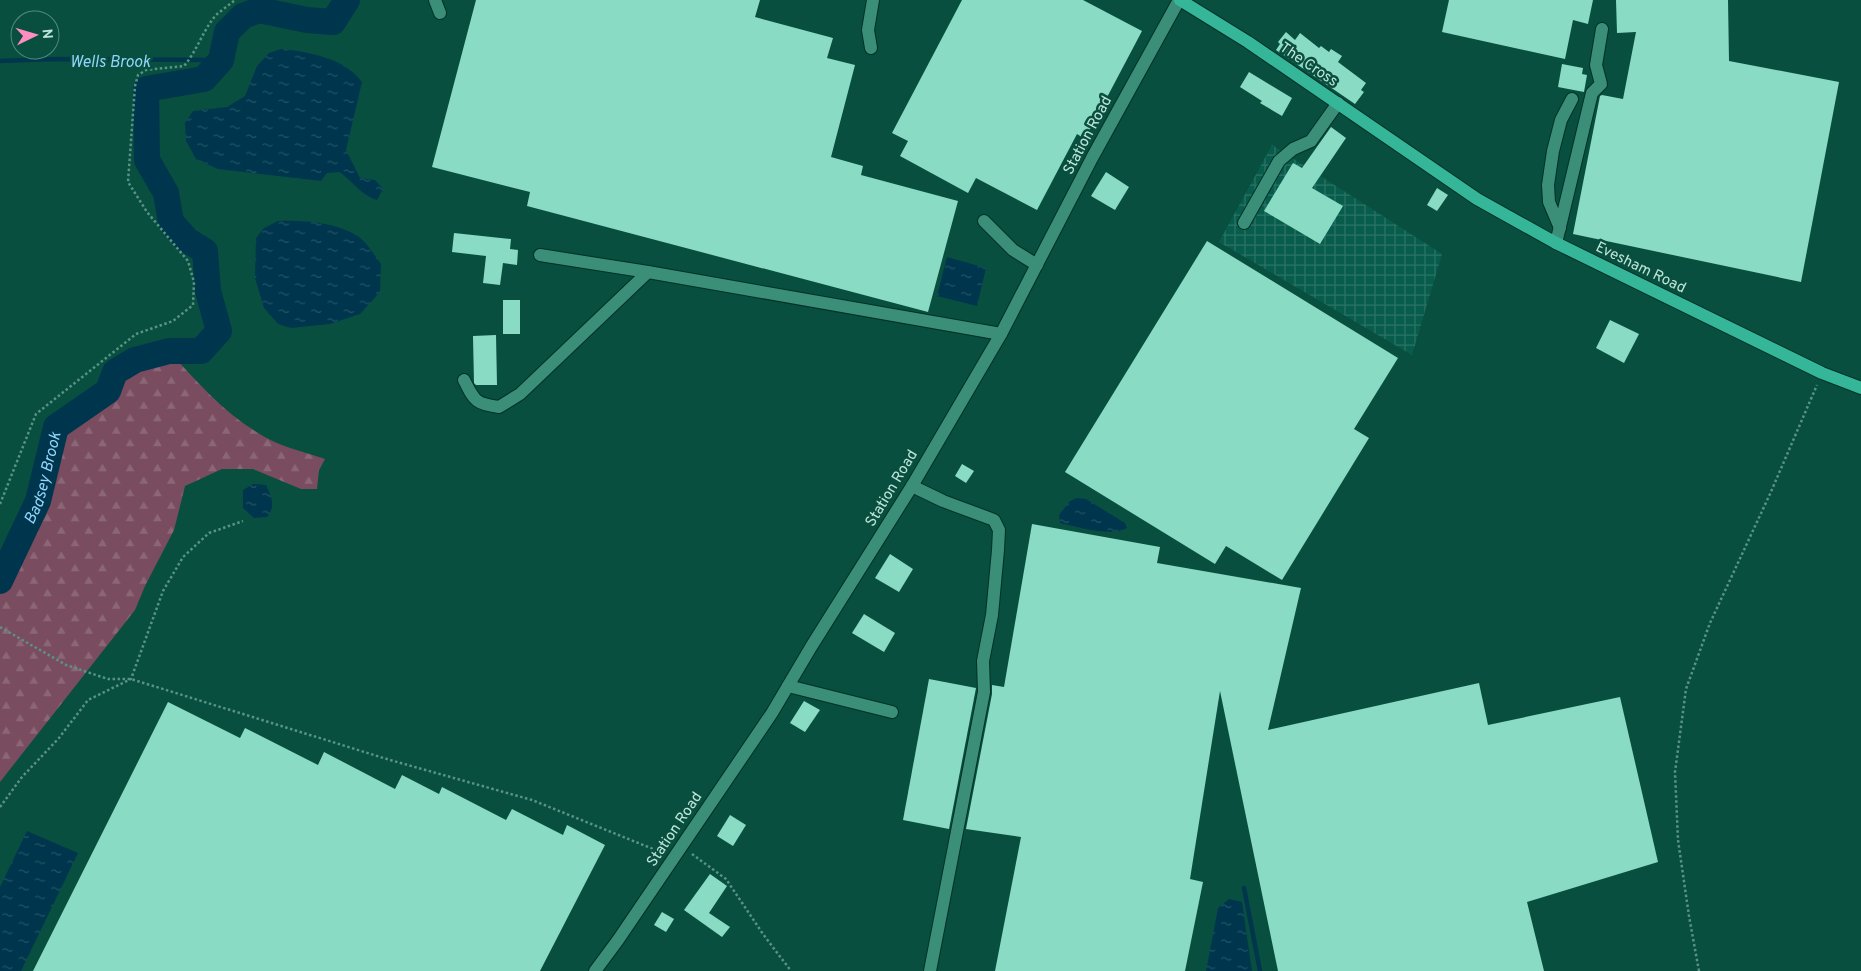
<svg xmlns="http://www.w3.org/2000/svg" width="1861" height="971" viewBox="0 0 1861 971" font-family="Overpass,sans-serif">
<style>
.industrial{fill:url(#industrial-grid)}
.forest{fill:url(#forest-firs)}
.water{fill:url(#water-ripples)}
.lines{fill:none;stroke-linecap:round;stroke-linejoin:round}
.stream{stroke:#00364d;stroke-width:4.5}
.river{stroke:#00364d;stroke-width:26}
.building{fill:#8adbc3}
.minor-casing{stroke:#023227;stroke-width:14}
.major-casing{stroke:#023227;stroke-width:14}
.path{stroke:#5a9385;stroke-width:2.5;stroke-dasharray:2.5 2.5;stroke-linecap:butt}
.minor{stroke:#3b8e78;stroke-width:12}
.major{stroke:#36b698;stroke-width:12}
.labels{text-anchor:middle;stroke-width:5;stroke-linejoin:round;paint-order:stroke}
.street-label{font-size:15px;fill:#bee5d8;stroke:#084f40}
.water-label{font-size:16px;font-style:italic;fill:#93d5fa;stroke:#084f40}
</style>
<defs>
<pattern id="industrial-grid" width="8" height="8" patternUnits="userSpaceOnUse" patternTransform="scale(1.25)"><rect width="8" height="8" fill="#085c4b"/><path d="M0 4h8M4 0v8" fill="none" stroke="#2a7364"/></pattern>
<pattern id="forest-firs" width="22" height="20" patternUnits="userSpaceOnUse" patternTransform="scale(1.25)"><rect width="22" height="20" fill="#7a4c5f"/><path d="M5 1l3.5 6h-7zM16 11l3.5 6h-7z" fill="#8b6675"/></pattern>
<pattern id="water-ripples" width="26" height="14" patternUnits="userSpaceOnUse" patternTransform="scale(1.25)"><rect width="26" height="14" fill="#00364d"/><path d="M2 4q2-2 4 0t4 0M15 11q2-2 4 0t4 0" fill="none" stroke="#235366"/></pattern>
</defs>
<rect width="100%" height="100%" fill="#084f40"/>
<polygon class="industrial" points="1272,145 1442,254 1412,355 1219,242"/>
<path class="forest" d="M169,351C197,382 226,415 263,436C281,447 305,452 325,459L319,470L317,489H301L253,469H222L185,486L174,530L145,586L135,610L0,782V581L38,501L56,427L108,391L115,372L135,360Z"/>
<g class="water">
<path d="M281,49C310,52 344,58 362,82L346,150L360,178L375,180L383,189L377,200C362,196 353,182 340,172L327,173L321,181L218,169L196,159L186,141L185,123L193,111L227,107L245,96L257,66L269,53Z"/>
<path d="M278,221C304,220 337,222 359,237C367,243 375,256 381,264L380,292L360,314L330,324L291,328L278,324L264,308L255,278L256,238L264,228Z"/>
<polygon points="947,257 986,268 977,306 937,296"/>
<path d="M253,484L266,485C272,498 276,506 267,517L254,518L243,508V490Z"/>
<path d="M1077,498L1086,499L1120,520L1125,523L1127,528C1111,537 1078,527 1060,523L1059,515L1070,501Z"/>
<polygon points="27,831 78,853 21,971 0,971 0,887"/>
<polygon points="1229,899 1242,902 1252,971 1206,971 1218,908"/>
</g>
<g class="lines">
<g class="stream">
<polyline points="0,61 54,59 221,60"/>
<polyline points="1244,888 1260,971"/>
</g>
<path class="river" id="s1" d="M0,581L38,501L56,427L108,391L115,372L135,360L169,351H201L219,331L208,291L205,251L187,240L171,222L166,193L147,160L146,89L204,79L221,60L227,32L243,16L259,10L307,20L333,22L347,0"/>
</g>
<g class="building">
<polygon points="476,0 760,0 755,17 833,38 827,58 855,65 831,157 863,166 861,175 958,201 928,312 527,206 530,192 432,167"/>
<polygon points="962,0 1083,0 1142,31 1085,139 1077,134 1037,210 976,178 968,193 900,156 908,141 892,133"/>
<polygon points="1449,0 1593,0 1588,24 1573,20 1565,59 1442,32"/>
<polygon points="1616,0 1728,0 1729,61 1839,82 1801,282 1573,234 1600,96 1602,95 1623,99 1636,32 1617,33"/>
<polygon points="1286,32 1295,40 1300,33 1319,48 1321,46 1329,52 1331,49 1342,56 1338,62 1366,83 1361,90 1364,92 1355,104 1276,50 1280,44 1278,42"/>
<polygon points="1562,64 1583,68 1582,74 1587,75 1584,92 1558,87"/>
<polygon points="1249,72 1292,98 1282,116 1260,103 1262,101 1240,87"/>
<polygon points="1331,127 1346,138 1312,188 1343,206 1320,244 1264,211 1293,163 1302,168"/>
<polygon points="1106,172 1129,187 1115,210 1091,196"/>
<polygon points="1437,188 1448,195 1437,211 1427,205"/>
<polygon points="454,233 511,239 510,249 518,250 517,265 503,263 500,285 483,283 486,256 452,252"/>
<polygon points="1207,241 1398,358 1354,429 1369,438 1282,580 1226,546 1215,564 1065,472"/>
<rect x="503" y="300" width="17" height="34"/>
<polygon points="1610,320 1639,334 1624,363 1596,348"/>
<polygon points="496,335 497,385 476,385 474,383 473,336"/>
<polygon points="962,464 974,471 966,483 955,476"/>
<polygon points="1032,524 1160,547 1157,563 1301,588 1268,730 1479,683 1488,725 1620,697 1658,862 1527,902 1544,971 1278,971 1220,691 1190,879 1203,882 1185,971 995,971 1021,837 966,829 992,694 992,685 1004,687"/>
<polygon points="890,554 913,569 899,592 875,578"/>
<polygon points="864,614 895,633 884,652 852,633"/>
<polygon points="929,679 976,688 949,829 903,820"/>
<polygon points="804,701 820,710 805,732 790,723"/>
<polygon points="168,702 240,738 245,728 318,765 324,752 395,789 402,775 439,794 442,787 506,820 512,809 563,835 567,825 605,845 540,971 33,971"/>
<polygon points="730,815 746,825 733,846 717,836"/>
<polygon points="710,874 727,886 709,913 730,927 722,937 684,910"/>
<polygon points="662,912 674,919 666,932 654,925"/>
</g>
<g class="lines">
<g class="minor-casing">
<g id="minor">
<polyline points="435,0 440,13"/>
<polyline points="871,48 868,30 873,0"/>
<polyline points="984,221 1013,250 1037,265"/>
<polyline points="1244,223 1279,161 1293,149 1311,141 1338,103"/>
<polyline points="1560,228 1549,202 1548,185 1553,151 1561,120 1572,99"/>
<polyline points="1556,243 1592,93 1601,84 1596,65 1602,29"/>
<polyline points="540,255 648,272 1001,334"/>
<path d="M464,380C474,400 475,404 499,407L520,394L648,272"/>
<polyline points="912,486 943,501 994,520 999,530 998,550 992,615 983,661 984,692 930,971"/>
<polyline points="788,686 892,712"/>
<polyline points="595,971 618,940 772,713 811,647 912,486 1001,334 1092,158 1179,0"/>
</g>
</g>
<g class="major-casing">
<polyline id="major" points="1180,0 1248,42 1477,199 1556,243 1822,373 1861,388"/>
</g>
<g class="path">
<path d="M0,504L36,414L136,334L173,321L193,305L194,282L188,261L147,212L128,182L135,86L138,75L146,70L184,66C197,51 203,30 216,15C222,10 229,5 235,0"/>
<polyline points="0,627 66,665 108,679 131,679 390,760 532,800 663,853"/>
<polyline points="0,807 22,777 59,738 88,700 131,679 163,591 183,557 209,533 243,521"/>
<polyline points="692,854 726,879 763,934 791,971"/>
<polyline points="1699,971 1689,916 1678,840 1675,772 1686,689 1710,623 1770,494 1817,385"/>
</g>
<use href="#minor" class="minor"/>
<use href="#major" class="major"/>
</g>
<g class="labels">
<g class="street-label">
<text transform="translate(1309 64) rotate(34)" y="5">The Cross</text>
<text transform="translate(1087 135) rotate(-62)" y="5">Station Road</text>
<text transform="translate(1641 267) rotate(26)" y="5">Evesham Road</text>
<text transform="translate(891 488) rotate(-59)" y="5">Station Road</text>
<text transform="translate(674 829) rotate(-56)" y="5">Station Road</text>
</g>
<g class="water-label">
<text x="110" y="67">Wells Brook</text>
<text dy="6" stroke="none"><textPath href="#s1" startOffset="112">Badsey Brook</textPath></text>
</g>
</g>
<g transform="translate(35 35) rotate(85)"><circle r="24" fill="#084f40" stroke="#518b7d"/>
<path d="M0-4L9 19L0 12L-9 19Z" fill="#fd8ebf"/>
<text y="-8" font-size="14" font-weight="bold" text-anchor="middle" fill="#bee5d8">N</text>
</g>
</svg>
